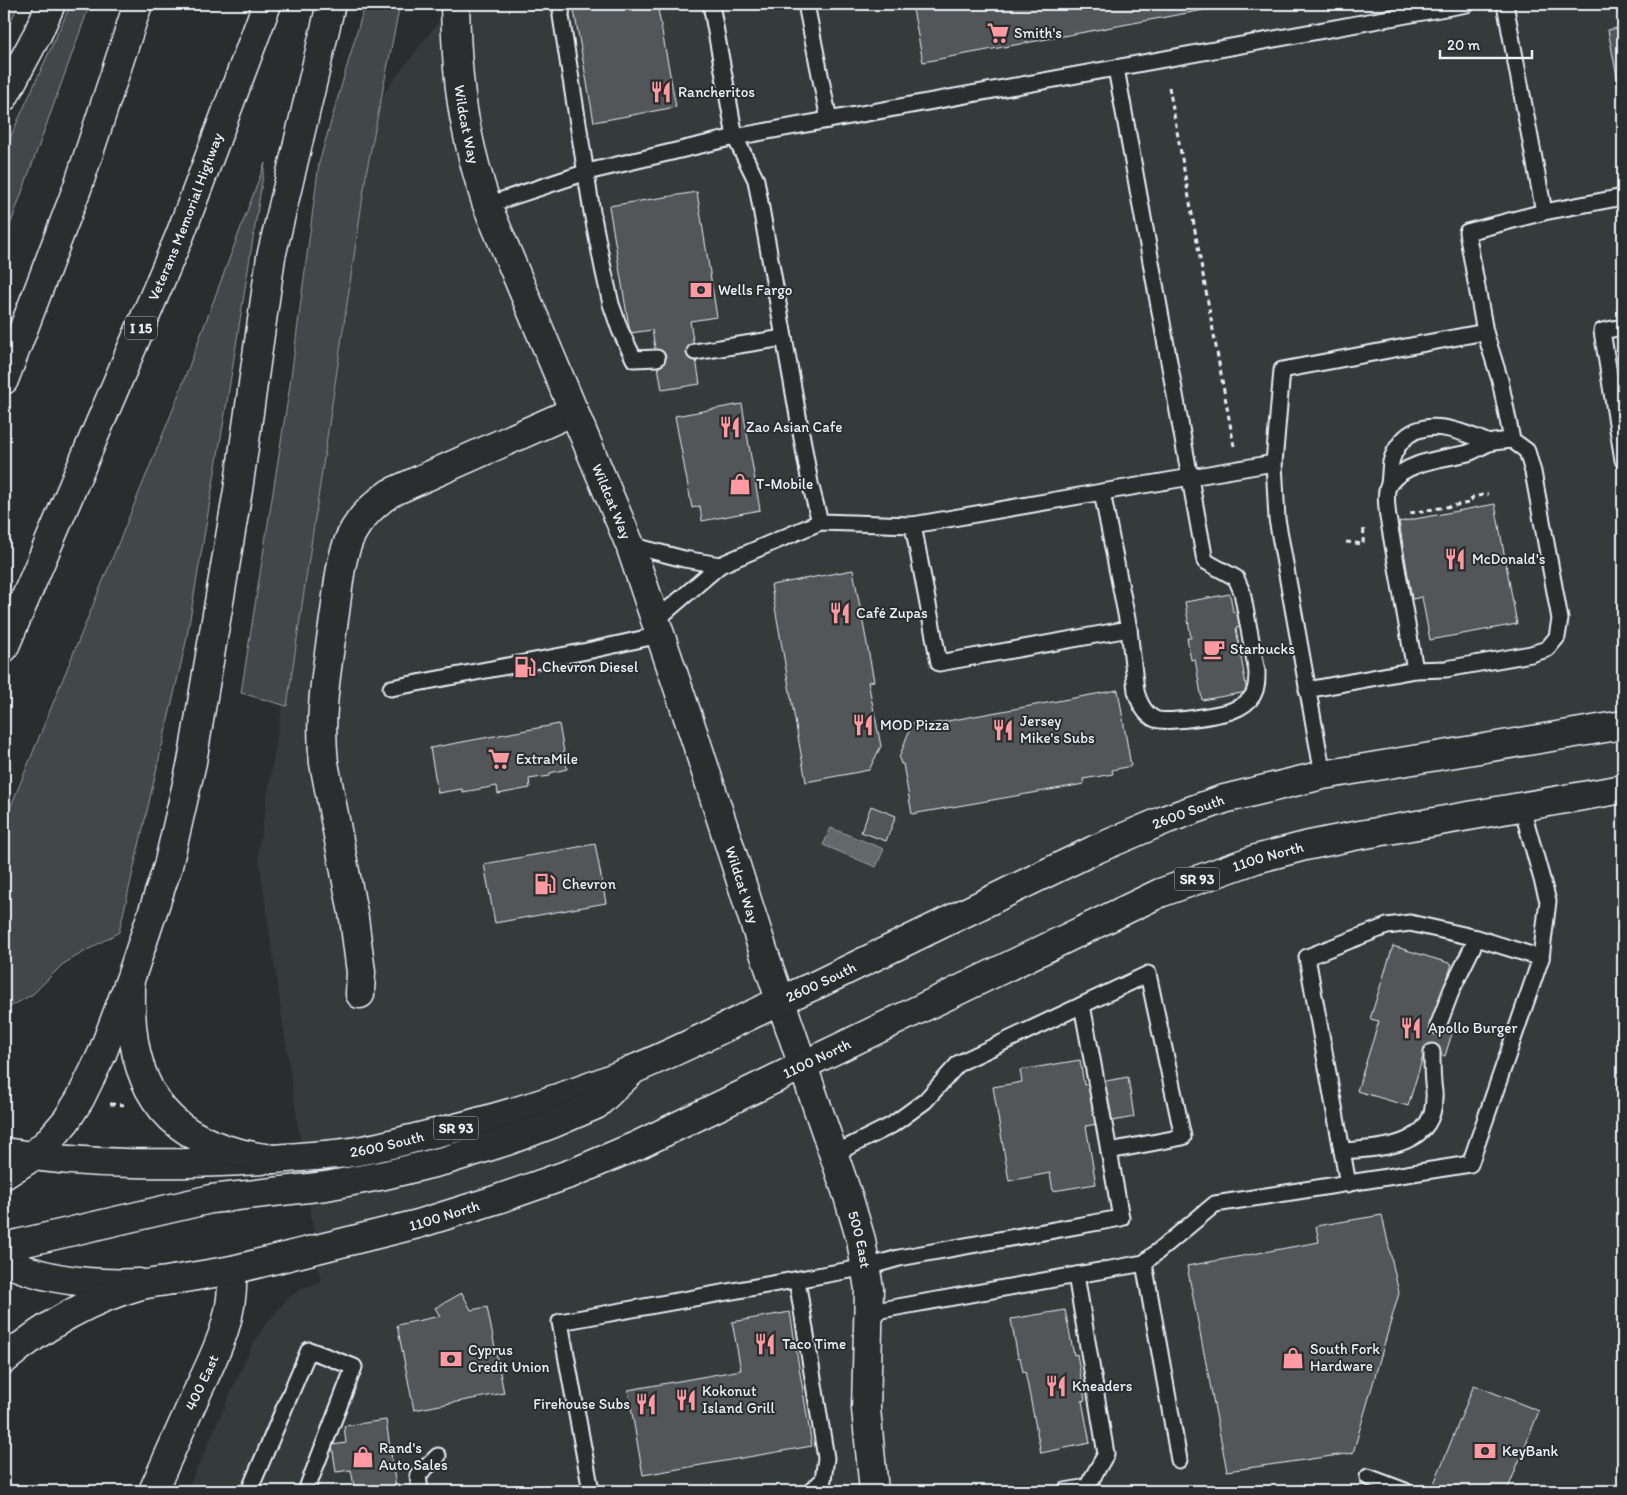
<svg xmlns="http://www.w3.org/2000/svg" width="1627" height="1495" viewBox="0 0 1627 1495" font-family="Itim,sans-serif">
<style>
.built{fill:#363a3b}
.green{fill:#424648;stroke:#959ca0}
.water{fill:#63686b;stroke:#989fa3}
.building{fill:#535759;stroke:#e8f1f8}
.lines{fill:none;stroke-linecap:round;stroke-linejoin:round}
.service-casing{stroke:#e8f1f8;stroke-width:19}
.minor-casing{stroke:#e8f1f8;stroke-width:31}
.tertiary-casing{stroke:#e8f1f8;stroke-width:31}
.secondary-casing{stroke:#e8f1f8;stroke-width:31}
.primary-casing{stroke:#e8f1f8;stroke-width:31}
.motorway-casing{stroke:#e8f1f8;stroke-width:31}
.path{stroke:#e8f1f8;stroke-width:3;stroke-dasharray:5 4;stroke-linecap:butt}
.service{stroke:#2a2d2e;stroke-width:15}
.minor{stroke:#2a2d2e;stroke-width:28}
.tertiary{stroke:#2a2d2e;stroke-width:28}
.secondary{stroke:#2a2d2e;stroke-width:28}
.primary{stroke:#2a2d2e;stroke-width:28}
.motorway{stroke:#2a2d2e;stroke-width:28}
.labels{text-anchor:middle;stroke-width:4;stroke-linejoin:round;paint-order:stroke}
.shield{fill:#2a2d2e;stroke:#afb6bb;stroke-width:1}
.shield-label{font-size:14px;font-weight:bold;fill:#e8f1f8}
.poi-label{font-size:15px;fill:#e8f1f8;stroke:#2a2d2e;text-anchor:start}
.street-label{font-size:15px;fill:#e8f1f8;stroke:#2a2d2e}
</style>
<rect width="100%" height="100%" fill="#2a2d2e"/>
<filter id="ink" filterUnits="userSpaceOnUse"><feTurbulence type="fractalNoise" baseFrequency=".02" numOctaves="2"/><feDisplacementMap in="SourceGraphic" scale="10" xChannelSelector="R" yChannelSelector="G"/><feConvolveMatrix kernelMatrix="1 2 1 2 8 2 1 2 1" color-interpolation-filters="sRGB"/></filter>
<g filter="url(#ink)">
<polygon class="built" points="452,4 1623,4 1623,1491 187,1491 252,1346 264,1327 287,1299 303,1288 321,1282 258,853 294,634 368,114"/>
<g class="green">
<polygon points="4,4 19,4 4,35"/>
<polygon points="71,4 90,4 4,242 4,151"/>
<polygon points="365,4 400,4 367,169 287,706 241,693 290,385 319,163"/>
<polygon points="265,163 226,408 186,642 119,932 63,964 33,994 8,1008 4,1007 4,823 172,412"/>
</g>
<polygon class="water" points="831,828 884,849 876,867 823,845"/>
<g class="building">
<polygon points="606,4 657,4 676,107 594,122 574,10"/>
<polygon points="912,4 1236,4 923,62"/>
<polygon points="1623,27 1623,108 1608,30"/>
<polygon points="697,192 717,317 690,321 700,384 662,390 652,330 630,333 609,206"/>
<polygon points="742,404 760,510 702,521 700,506 692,508 675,416"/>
<polygon points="1495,504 1517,624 1430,640 1422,597 1412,599 1399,522"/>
<polygon points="853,570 874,681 868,682 881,746 869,770 806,782 771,585"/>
<polygon points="1230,594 1233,612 1245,610 1248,626 1236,628 1247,692 1202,700 1195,659 1191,660 1187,638 1191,638 1185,602"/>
<polygon points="1118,690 1131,766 1112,770 1113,774 1083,779 1084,784 912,814 903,764 901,764 899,758 912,723 919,722 920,726"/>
<polygon points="559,724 567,769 550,773 550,776 529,779 530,788 498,794 497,786 463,792 462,789 438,793 430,748"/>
<polygon points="871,806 896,816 886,841 861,832"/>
<polygon points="595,844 606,903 495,923 484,864"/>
<polygon points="1393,946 1452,964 1433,1024 1453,1030 1445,1056 1425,1050 1408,1106 1357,1091 1379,1021 1370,1019"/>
<polygon points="1080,1060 1084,1085 1128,1077 1134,1117 1086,1126 1096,1184 1053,1191 1050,1173 1009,1181 993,1087 1022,1082 1020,1070"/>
<polygon points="1382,1215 1399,1293 1353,1453 1227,1471 1187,1266 1319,1242 1316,1226"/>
<polygon points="462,1293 471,1310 487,1307 504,1393 414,1410 397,1325 440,1316 435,1308"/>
<polygon points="1065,1310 1074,1355 1077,1354 1085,1400 1082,1401 1090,1443 1041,1453 1025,1371 1023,1372 1020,1357 1018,1358 1011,1319"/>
<polygon points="790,1312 812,1446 643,1475 628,1390 741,1370 732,1322"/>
<polygon points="1474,1385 1539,1411 1507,1491 1431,1491"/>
<polygon points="386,1420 396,1488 373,1491 355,1491 351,1470 336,1472 332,1445 346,1443 344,1426"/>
</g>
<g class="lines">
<g class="service-casing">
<g id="service">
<polyline points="562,4 561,16 592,212 603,268 611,304 620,330 634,359 657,358"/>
<polyline points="711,4 735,137 1467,4"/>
<polyline points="806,4 829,120"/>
<polyline points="1505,4 1544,212"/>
<path d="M1116,68L1205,561L1236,578L1242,592L1257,672C1257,680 1257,688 1253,695C1249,702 1239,708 1231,711C1217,715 1168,724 1155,719C1144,714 1139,702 1136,691L1129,629"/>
<polyline points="487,205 587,172 735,137 756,180 810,483 820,522"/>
<polyline points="1623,327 1602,331 1623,460"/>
<polyline points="695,352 784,338"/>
<polyline points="1274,463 1282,370 1485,332 1467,232 1544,212 1623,197"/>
<path d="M1389,485C1390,477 1390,469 1391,462C1393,454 1397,447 1402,441C1425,415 1463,432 1489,443"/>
<polyline points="913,525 1102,492"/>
<polyline points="630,545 684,559 720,565"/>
<polyline points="655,621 720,565 820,522 913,525 939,663 1129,629 1102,492 1274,463 1277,519 1323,775"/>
<path d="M1415,670L1388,517C1387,508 1384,491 1390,483C1407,461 1443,459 1468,453C1475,451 1481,446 1489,443C1496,441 1504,441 1512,440"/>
<polyline points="391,688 587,651 660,635"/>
<polyline points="1307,690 1415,670 1446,669 1531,654 1547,649 1557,637 1560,619 1533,472 1527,451 1512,440 1500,380 1485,332"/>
<polyline points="1082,1005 1109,1151"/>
<polyline points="1438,1026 1452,989 1477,938"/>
<path d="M1342,1151C1379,1148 1434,1148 1434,1098C1435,1093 1433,1088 1433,1083C1432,1073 1432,1062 1432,1052"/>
<polyline points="1348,1184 1307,957 1387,926 1410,923 1477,938 1541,958"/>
<polyline points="1144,1263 1179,1460"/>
<polyline points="797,1280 826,1458 823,1480 811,1491"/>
<polyline points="870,1312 1144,1263 1215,1204 1470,1164 1541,958 1548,901 1522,808"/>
<polyline points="1368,1477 1405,1491"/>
<polyline points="249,1491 309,1350 354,1367 306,1491"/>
<polyline points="420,1491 418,1475 438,1456"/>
<polyline points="591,1491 560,1322 867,1267 899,1258 1121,1218 1109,1151 1183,1137 1148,974 959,1063 925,1101 892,1125 834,1154"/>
<polyline points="1065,1491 1087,1487 1106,1454 1076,1275"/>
</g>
</g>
<g class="minor-casing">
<path id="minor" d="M360,994L361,972L354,918L324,763C318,713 328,662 335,612C338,591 339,568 346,548C353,524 370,507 390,493L574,411"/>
</g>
<g class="tertiary-casing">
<g id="tertiary">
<path id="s1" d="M455,4C456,46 458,90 467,131C472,156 479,181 487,205L630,545L696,741L763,950L848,1196L861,1240L869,1289L866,1409L874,1491"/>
<path id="s2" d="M153,1491C167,1460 181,1428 195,1397C215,1354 235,1319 232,1270"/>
</g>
</g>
<g class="secondary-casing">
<g id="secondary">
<path d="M4,1152C89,1166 175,1165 262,1160"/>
<path d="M4,1261C46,1281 93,1285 139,1283"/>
</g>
</g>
<g class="primary-casing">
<g id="primary">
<path id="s3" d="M273,1159C297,1157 321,1156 345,1153C370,1150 395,1143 419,1137C491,1120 564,1099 632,1070C695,1044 755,1011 818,984L1094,850L1167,819L1224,799L1323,775L1623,725"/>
<path id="s4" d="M173,1280L232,1270L418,1224L498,1199L575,1172L638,1145L1160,893L1256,859L1305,846L1354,836L1623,789"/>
</g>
</g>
<g class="motorway-casing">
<g id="motorway">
<polyline points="4,97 37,35 51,4"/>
<polyline points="4,380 78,186 138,4"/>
<path id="s5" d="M4,648L180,235L267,4"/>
<path d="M131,990C128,1093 170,1147 273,1159"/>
<polyline points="4,1175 26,1161 47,1143 66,1121 80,1099 102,1054 131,977 168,866 192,762 238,490 271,257 331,4"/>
<polyline points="4,1247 211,1199 326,1186 385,1175 447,1160 507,1141 552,1124 596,1105 633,1070"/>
<path d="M4,1360C43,1327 88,1300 138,1286C149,1283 161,1282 173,1280"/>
</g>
</g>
<g class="path">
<polyline points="1169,87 1234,446"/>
<polyline points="1410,513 1469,503 1473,497 1488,494"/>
<polyline points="1346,542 1363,544 1364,527"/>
<polyline points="110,1104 126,1105"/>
</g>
<use href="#service" class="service"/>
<use href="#minor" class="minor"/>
<use href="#tertiary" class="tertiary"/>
<use href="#secondary" class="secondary"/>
<use href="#primary" class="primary"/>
<use href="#motorway" class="motorway"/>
</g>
</g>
<defs>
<g id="supermarket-bare" transform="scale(1.725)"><path d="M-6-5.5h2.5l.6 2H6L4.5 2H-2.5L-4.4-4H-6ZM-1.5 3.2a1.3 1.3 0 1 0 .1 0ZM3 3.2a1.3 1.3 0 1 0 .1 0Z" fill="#ff9aa2" stroke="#2a2d2e" stroke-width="2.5" paint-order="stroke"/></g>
<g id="restaurant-bare" transform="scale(1.725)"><path d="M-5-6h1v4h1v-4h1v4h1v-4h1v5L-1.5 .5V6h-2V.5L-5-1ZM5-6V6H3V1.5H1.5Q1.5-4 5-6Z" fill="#ff9aa2" stroke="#2a2d2e" stroke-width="2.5" paint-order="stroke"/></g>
<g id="bank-bare" transform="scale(1.725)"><path d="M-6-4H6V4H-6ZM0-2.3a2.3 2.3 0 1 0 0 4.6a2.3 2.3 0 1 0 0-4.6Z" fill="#ff9aa2" stroke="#2a2d2e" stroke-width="2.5" paint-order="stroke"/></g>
<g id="shop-bare" transform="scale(1.725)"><path d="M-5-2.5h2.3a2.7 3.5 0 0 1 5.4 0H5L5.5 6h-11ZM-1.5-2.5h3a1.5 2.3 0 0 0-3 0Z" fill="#ff9aa2" stroke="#2a2d2e" stroke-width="2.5" paint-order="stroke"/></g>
<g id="cafe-bare" transform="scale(1.725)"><path d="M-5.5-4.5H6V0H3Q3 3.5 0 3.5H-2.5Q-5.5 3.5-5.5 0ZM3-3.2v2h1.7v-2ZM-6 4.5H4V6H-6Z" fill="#ff9aa2" stroke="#2a2d2e" stroke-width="2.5" paint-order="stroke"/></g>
<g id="fuel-bare" transform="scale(1.725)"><path d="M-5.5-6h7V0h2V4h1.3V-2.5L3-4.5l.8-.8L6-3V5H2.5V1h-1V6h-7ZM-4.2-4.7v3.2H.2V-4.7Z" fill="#ff9aa2" stroke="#2a2d2e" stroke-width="2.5" paint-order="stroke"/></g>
</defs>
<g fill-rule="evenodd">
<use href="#supermarket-bare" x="998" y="33"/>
<use href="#restaurant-bare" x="661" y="92"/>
<use href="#bank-bare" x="701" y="290"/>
<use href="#restaurant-bare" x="730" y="427"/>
<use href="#shop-bare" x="740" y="484"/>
<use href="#restaurant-bare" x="1455" y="559"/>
<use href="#restaurant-bare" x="840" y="613"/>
<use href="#cafe-bare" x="1214" y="649"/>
<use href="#fuel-bare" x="525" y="667"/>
<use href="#restaurant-bare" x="863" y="725"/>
<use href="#restaurant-bare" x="1003" y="730"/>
<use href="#supermarket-bare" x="499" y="759"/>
<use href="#fuel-bare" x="545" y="884"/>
<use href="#restaurant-bare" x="1411" y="1028"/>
<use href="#restaurant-bare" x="765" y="1344"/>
<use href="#shop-bare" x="1293" y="1358"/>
<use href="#bank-bare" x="451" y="1359"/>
<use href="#restaurant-bare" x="1056" y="1386"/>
<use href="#restaurant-bare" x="686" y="1400"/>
<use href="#restaurant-bare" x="646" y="1404"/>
<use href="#bank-bare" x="1485" y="1451"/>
<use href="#shop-bare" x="363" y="1457"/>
</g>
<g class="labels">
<g class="shield">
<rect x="125" y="316.5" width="32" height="23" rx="4"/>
<rect x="1174.5" y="867.5" width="45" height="23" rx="4"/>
<rect x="433.5" y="1116.5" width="45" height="23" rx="4"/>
</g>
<g class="shield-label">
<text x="141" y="333">I 15</text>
<text x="1197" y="884">SR 93</text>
<text x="456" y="1133">SR 93</text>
</g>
<g class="poi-label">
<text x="1014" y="38">Smith's</text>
<text x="678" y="97">Rancheritos</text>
<text x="718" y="295">Wells Fargo</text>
<text x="746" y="432">Zao Asian Cafe</text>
<text x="756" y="489">T-Mobile</text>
<text x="1472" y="564">McDonald's</text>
<text x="856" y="618">Café Zupas</text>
<text x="1230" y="654">Starbucks</text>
<text x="542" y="672">Chevron Diesel</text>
<text x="1020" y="726">Jersey<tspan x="1020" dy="17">Mike's Subs</tspan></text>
<text x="880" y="730">MOD Pizza</text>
<text x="516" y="764">ExtraMile</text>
<text x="562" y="889">Chevron</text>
<text x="1428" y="1033">Apollo Burger</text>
<text x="782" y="1349">Taco Time</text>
<text x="1310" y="1354">South Fork<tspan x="1310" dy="17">Hardware</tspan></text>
<text x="468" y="1355">Cyprus<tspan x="468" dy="17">Credit Union</tspan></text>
<text x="1072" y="1391">Kneaders</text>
<text x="702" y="1396">Kokonut<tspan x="702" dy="17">Island Grill</tspan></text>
<text x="630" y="1409" text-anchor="end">Firehouse Subs</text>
<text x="379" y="1453">Rand's<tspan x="379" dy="17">Auto Sales</tspan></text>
<text x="1502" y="1456">KeyBank</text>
</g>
<g class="street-label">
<text dy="5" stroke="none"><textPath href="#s1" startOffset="121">Wildcat Way</textPath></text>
<text dy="5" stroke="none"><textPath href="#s5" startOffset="468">Veterans Memorial Highway</textPath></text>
<text dy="5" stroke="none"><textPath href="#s1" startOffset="526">Wildcat Way</textPath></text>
<text dy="5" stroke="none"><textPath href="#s3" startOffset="985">2600 South</textPath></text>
<text dy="5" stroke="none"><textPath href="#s4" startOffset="1179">1100 North</textPath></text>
<text dy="5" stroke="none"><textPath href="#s1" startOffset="931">Wildcat Way</textPath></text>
<text dy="5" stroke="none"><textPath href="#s3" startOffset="580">2600 South</textPath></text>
<text dy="5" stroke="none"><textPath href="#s4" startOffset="684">1100 North</textPath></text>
<text dy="5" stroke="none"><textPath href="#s3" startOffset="115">2600 South</textPath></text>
<text dy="5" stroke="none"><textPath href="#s4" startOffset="279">1100 North</textPath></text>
<text dy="5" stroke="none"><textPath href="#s1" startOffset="1305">500 East</textPath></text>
<text dy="5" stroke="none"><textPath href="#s2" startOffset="119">400 East</textPath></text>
</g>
</g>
<rect width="1627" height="1495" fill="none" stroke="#2a2d2e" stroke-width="20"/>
<rect x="10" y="10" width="1607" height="1475" fill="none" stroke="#e8f1f8" stroke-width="2" filter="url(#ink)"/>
<path d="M1440 50v8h92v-8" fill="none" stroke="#e8f1f8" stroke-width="2.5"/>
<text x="1447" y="50" font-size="15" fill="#e8f1f8" stroke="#2a2d2e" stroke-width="4" paint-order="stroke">20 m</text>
</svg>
